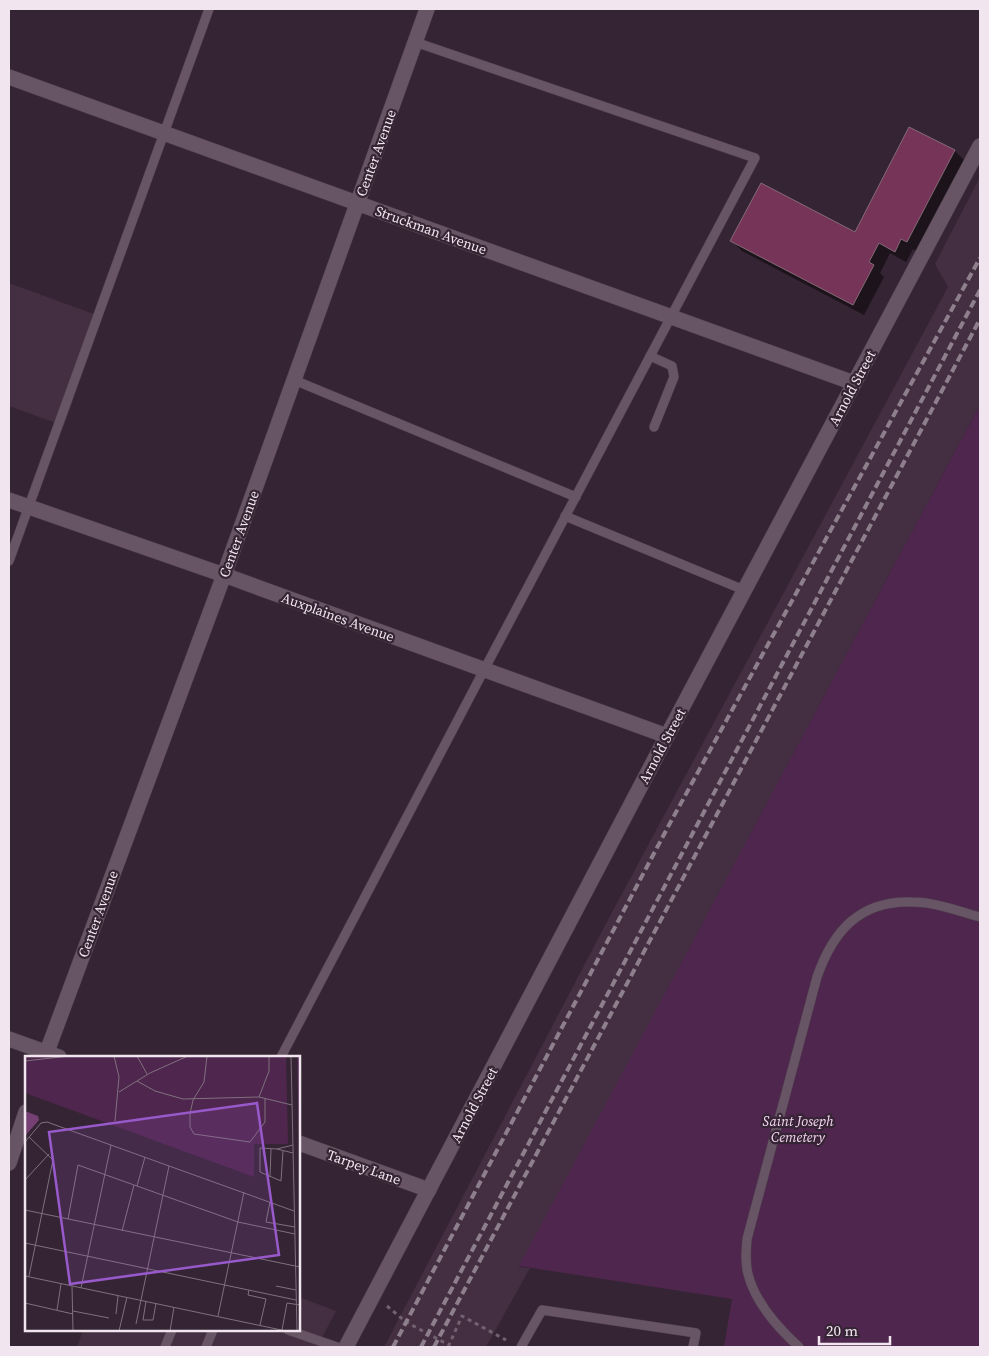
<svg xmlns="http://www.w3.org/2000/svg" width="989" height="1356" viewBox="0 0 989 1356" font-family="'Source Serif 4',serif">
<style>
.built{fill:#442e42}
.green{fill:#4f264d}
.shadow{fill:#0007}
.building{fill:#763458;stroke:#846a76}
.lines{fill:none;stroke-linecap:round;stroke-linejoin:round}
.lane-casing{stroke:#4f414e;stroke-width:10}
.street-casing{stroke:#4f414e;stroke-width:16}
.path{stroke:#716270;stroke-width:3;stroke-dasharray:4 4;stroke-linecap:butt}
.lane{stroke:#675465;stroke-width:9}
.street{stroke:#675465;stroke-width:15}
.rail{stroke:#8e7f8d;stroke-width:4;stroke-dasharray:8 4;stroke-linecap:butt}
.labels{text-anchor:middle;stroke-width:4.5;stroke-linejoin:round;paint-order:stroke}
.street-label{font-size:14px;fill:#f1e5f0;stroke:#352434}
.park-label{font-size:14px;font-style:italic;fill:#f7d6f4;stroke:#352434}
.inset-road{fill:none;stroke:#80717f;stroke-width:1}
.view{fill:#985acb;fill-opacity:0.15;stroke:#985acb;stroke-width:2.5}
.inset-edge{fill:none;stroke:#f1e5f0;stroke-width:2.5}
</style>
<rect width="100%" height="100%" fill="#352434"/>
<g class="built">
<polygon points="980,177 980,405 519,1267 530,1268 486,1347 384,1347 610,916 948,287 935,264"/>
<polygon points="9,283 102,317 64,426 9,406"/>
<polygon points="299,1297 336,1311 317,1347 77,1347 83,1330 299,1330"/>
</g>
<polygon class="green" points="980,405 980,1347 724,1347 732,1299 519,1266"/>
<polygon class="shadow" points="910,128 955,151 966,162 918,252 913,249 906,262 890,253 880,273 884,277 864,315 742,251 731,240 856,233"/>
<polygon class="building" points="909,127 955,150 907,242 901,239 895,252 879,243 869,262 874,265 853,305 730,241 761,183 855,232"/>
<g class="lines">
<g class="lane-casing">
<g id="lane">
<polyline points="650,356 672,366 674,377 654,427"/>
<polyline points="294,380 576,497"/>
<polyline points="565,516 744,590"/>
<polyline points="9,561 209,9"/>
<polyline points="281,1057 484,670 755,158 415,42"/>
<polyline points="288,1330 337,1347"/>
<polyline points="165,1347 172,1330"/>
<polyline points="206,1347 213,1330"/>
<polyline points="521,1347 542,1310 696,1333 693,1347"/>
<path d="M799,1347C778,1328 755,1302 748,1274C745,1262 746,1251 747,1239L817,977C833,931 860,900 912,902C935,902 958,911 980,917"/>
</g>
</g>
<g class="street-casing">
<g id="street">
<polyline points="9,77 854,383"/>
<polyline points="9,500 224,575 667,736"/>
<polyline points="9,1039 59,1057"/>
<polyline points="45,1057 224,575 427,9"/>
<polyline points="299,1143 429,1190"/>
<polyline points="9,1163 26,1112"/>
<polyline points="346,1347 667,736 980,146"/>
</g>
</g>
<polyline class="path" points="387,1306 406,1322 449,1345 462,1316 506,1340"/>
<use href="#lane" class="lane"/>
<use href="#street" class="street"/>
<g class="rail">
<polyline points="393,1347 669,825 980,258"/>
<polyline points="421,1347 980,290"/>
<polyline points="434,1347 980,319"/>
</g>
</g>
<g class="labels">
<g class="street-label">
<text transform="translate(376 153) rotate(-70)" y="5">Center Avenue</text>
<text transform="translate(431 230) rotate(20)" y="5">Struckman Avenue</text>
<text transform="translate(852 388) rotate(-62)" y="5">Arnold Street</text>
<text transform="translate(239 534) rotate(-70)" y="5">Center Avenue</text>
<text transform="translate(338 617) rotate(20)" y="5">Auxplaines Avenue</text>
<text transform="translate(662 746) rotate(-62)" y="5">Arnold Street</text>
<text transform="translate(98 914) rotate(-70)" y="5">Center Avenue</text>
<text transform="translate(474 1105) rotate(-62)" y="5">Arnold Street</text>
<text transform="translate(364 1167) rotate(20)" y="5">Tarpey Lane</text>
</g>
<g class="park-label">
<text x="798" y="1126">Saint Joseph<tspan x="798" dy="16">Cemetery</tspan></text>
</g>
</g>
<g transform="translate(25 1056)">
<rect width="275" height="275" fill="#352434"/>
<path d="M0,0H261L263,88H229V121L0,37ZM272,0H275V139Z" fill="#4f264d"/>
<path d="M0,55L13,60L14,64L0,80Z" fill="#764074"/>
<path class="inset-road" d="M89,0L94,21L90,65M112,0L122,18M182,0L179,26L168,44L165,58V71L169,78L225,86L240,66V42M266,0L272,275M0,5L44,0M112,25L130,35L158,43L234,41L267,49M94,36L125,17L163,0M234,41L244,15V0M0,86L16,67L22,66L269,155M268,89L252,93L268,97M252,93L235,92V116L256,125L258,95M245,121L246,93M0,124L24,98M112,130L120,101M245,146L241,166L270,171M0,154L275,211M43,163L53,109L213,166L270,178M97,175L109,129M0,187L271,244M0,220L261,275M4,220L28,104L4,81M47,230L48,275M251,230L271,234M56,232L86,89M224,234L223,239L241,243L235,269M121,245L118,264H128L131,247M0,247L48,258M32,254L36,228M48,255L84,262M91,258L93,240M193,260L219,136M111,268L144,110M257,274L262,247L275,249M94,275L102,241M145,275L149,251"/>
<path class="view" d="M232,47L254,199L45,228L24,76Z"/>
<rect width="275" height="275" class="inset-edge"/>
</g>
<rect width="989" height="1356" fill="none" stroke="#f1e5f0" stroke-width="20"/>
<path d="M819 1336v8h71v-8" fill="none" stroke="#f1e5f0" stroke-width="2.5"/>
<text x="826" y="1336" font-size="15" fill="#f1e5f0" stroke="#352434" stroke-width="4" paint-order="stroke">20 m</text>
</svg>
